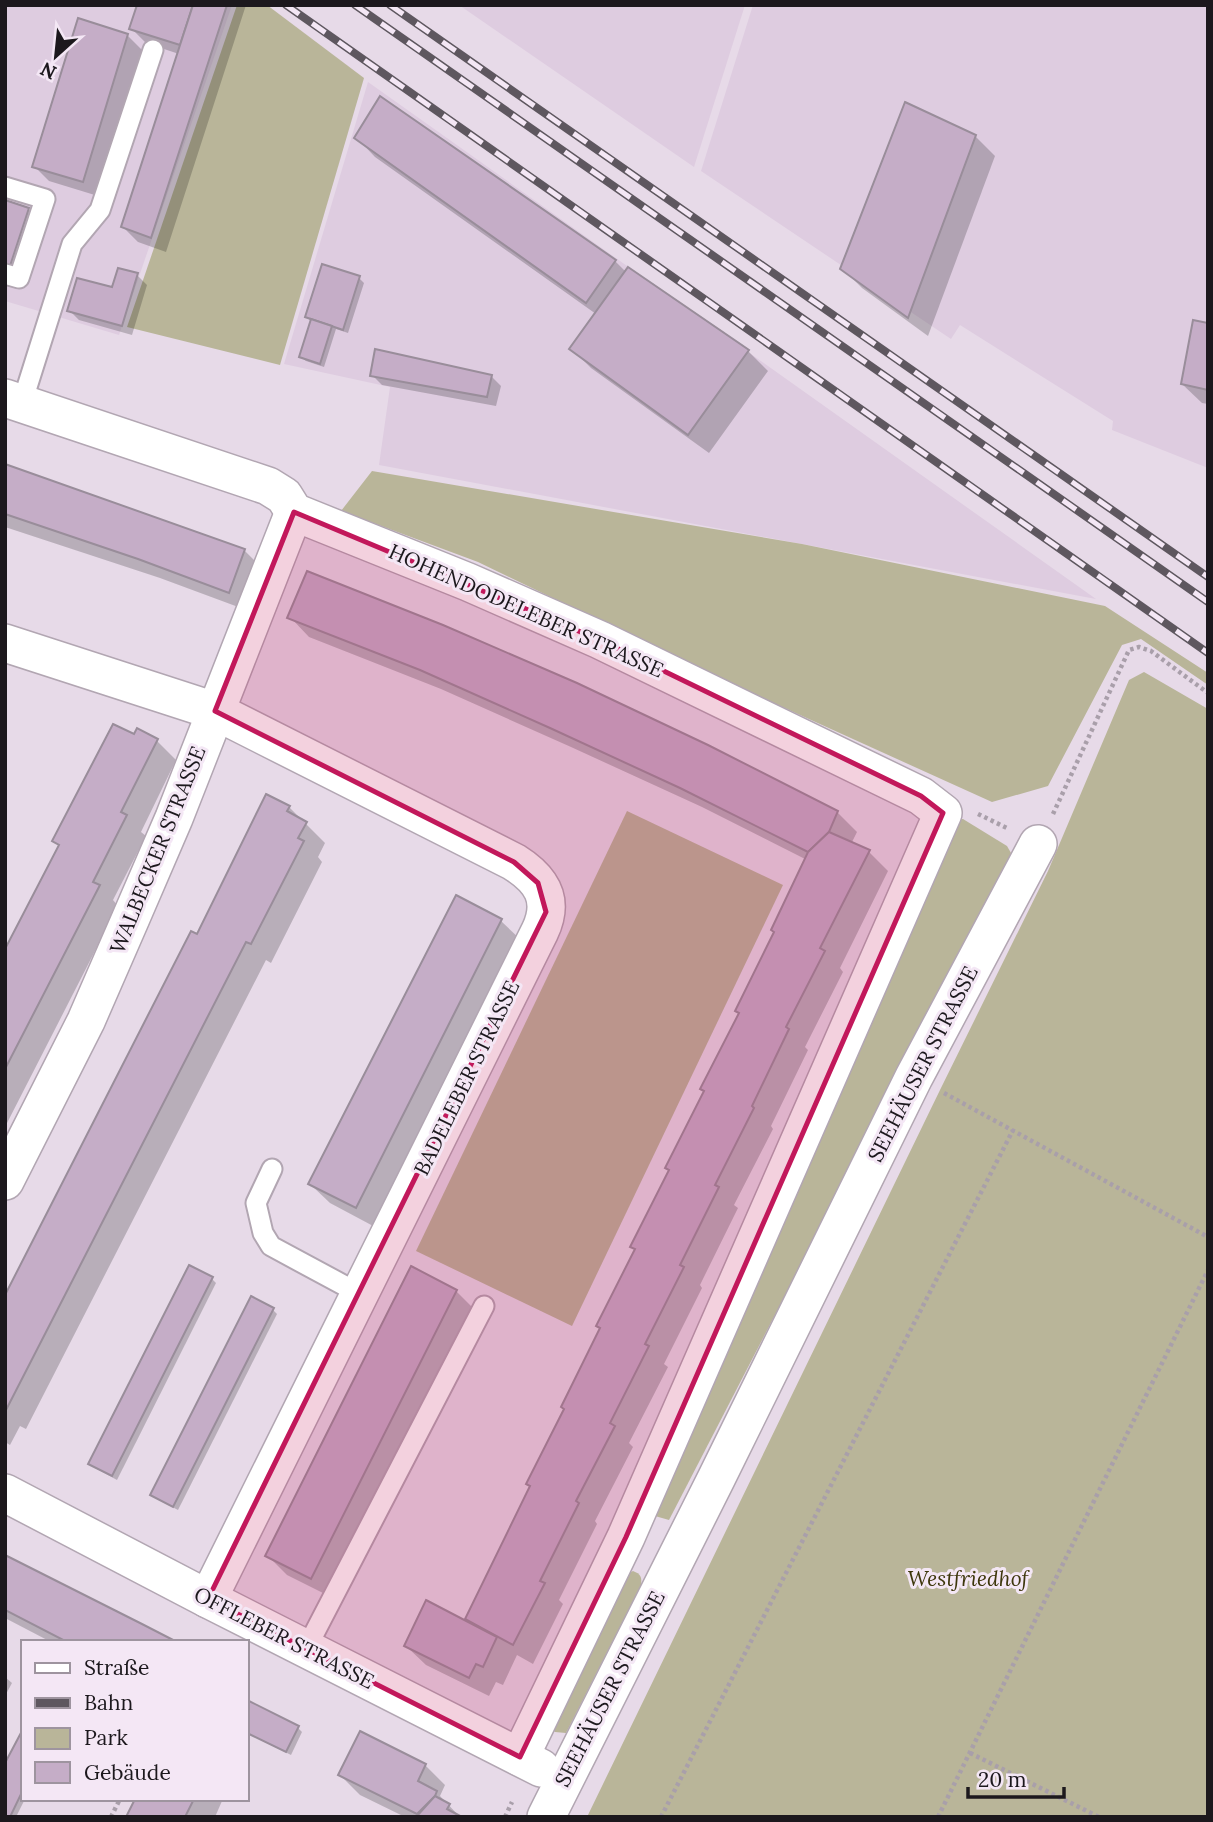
<svg xmlns="http://www.w3.org/2000/svg" width="1213" height="1822" viewBox="0 0 1213 1822" font-family="Lora,serif">
<style>
.built{fill:#decce0}
.green{fill:#b9b599}
.shadow{fill:#0003}
.building{fill:#c5adc7;stroke:#998d9a;stroke-width:2}
.lines{fill:none;stroke-linecap:round;stroke-linejoin:round}
.service-casing{stroke:#b2a6b2;stroke-width:23}
.minor-casing{stroke:#b2a6b2;stroke-width:40}
.path{stroke:#a99faa;stroke-width:4.5;stroke-dasharray:3.5 3.5;stroke-linecap:butt}
.service{stroke:#fff;stroke-width:19}
.minor{stroke:#fff;stroke-width:37}
.rail-casing{stroke:#5e575f;stroke-width:8}
.rail{stroke:#f4e7f5;stroke-width:5;stroke-dasharray:16;stroke-linecap:butt}
.marked{fill:#c2185b;fill-opacity:0.2;stroke:#c2185b;stroke-width:5;stroke-linejoin:round}
.labels{text-anchor:middle;stroke-width:6;stroke-linejoin:round;paint-order:stroke}
.street-label{font-size:21px;fill:#1c181d;stroke:#f4e7f5}
.park-label{font-size:21px;font-style:italic;fill:#3d360b;stroke:#f4e7f5}
</style>
<rect width="100%" height="100%" fill="#e7dae8"/>
<g class="built">
<polygon points="5,5 232,5 119,335 5,301"/>
<polygon points="459,5 745,5 694,167"/>
<polygon points="753,5 1208,5 1208,468 1112,430 1113,421 960,325 951,339 701,171"/>
<polygon points="368,82 1096,599 379,465 390,387 284,364"/>
</g>
<g class="green">
<polygon points="237,5 267,5 364,78 280,365 127,327"/>
<polygon points="372,471 802,544 1105,606 1208,673 1208,685 1141,639 1122,645 1048,786 992,802 738,687 478,562 341,511"/>
<polygon points="1144,672 1208,709 1208,1817 587,1817 940,1090 1048,871 1129,680"/>
<polygon points="627,811 783,885 572,1326 416,1251"/>
<polygon points="963,819 1007,846 1011,853 1005,870 669,1520 655,1516 954,820"/>
<path d="M633,1571C641,1574 642,1577 641,1586L566,1733L555,1732L550,1728L625,1575Z"/>
</g>
<g class="shadow">
<polygon points="139,5 246,5 166,252 138,242 123,227 179,54 146,43 131,28"/>
<polygon points="127,35 142,50 98,196 49,181 34,166"/>
<polygon points="975,136 995,156 928,336 862,288 842,268"/>
<polygon points="356,137 615,261 626,272 628,270 748,351 768,371 709,453 591,368 571,348 596,314 375,157"/>
<polygon points="28,209 43,224 25,280 5,274"/>
<polygon points="137,275 147,285 132,335 79,320 69,310 113,289"/>
<polygon points="359,278 364,283 348,333 336,329 324,367 306,361 301,357 312,322 307,317"/>
<polygon points="1208,324 1208,404 1202,403 1182,384"/>
<polygon points="372,375 491,376 501,386 496,406 382,385"/>
<polygon points="5,468 244,550 264,570 249,611 160,578 5,527"/>
<polygon points="290,617 837,812 857,832 851,844 869,852 888,871 840,968 843,972 805,1047 808,1050 771,1126 773,1129 734,1205 738,1208 700,1285 702,1288 664,1364 668,1367 629,1443 633,1447 595,1521 597,1524 559,1600 563,1604 533,1664 517,1655 503,1685 496,1682 489,1696 426,1665 406,1646 466,1621 531,1487 566,1410 601,1329 598,1326 636,1251 632,1247 671,1171 807,860 702,807 571,747 441,689 309,637"/>
<polygon points="134,736 157,741 176,760 141,832 146,836 113,900 118,906 5,1127 5,953 60,846 55,841"/>
<polygon points="289,807 325,843 318,857 322,862 271,963 266,960 26,1429 20,1426 10,1445 5,1442 5,1299 198,936"/>
<polygon points="501,921 521,940 375,1227 330,1203 310,1184"/>
<polygon points="211,1278 216,1283 117,1480 95,1468 90,1464"/>
<polygon points="456,1291 476,1311 331,1597 287,1575 268,1556"/>
<polygon points="273,1310 277,1314 178,1510 157,1499 152,1495"/>
<polygon points="5,1557 173,1642 51,1642 5,1618"/>
<polygon points="5,1677 12,1683 5,1696"/>
<polygon points="247,1702 298,1728 302,1732 291,1755 247,1733"/>
<polygon points="23,1733 23,1799 25,1799 16,1817 5,1817"/>
<polygon points="425,1765 445,1785 440,1796 460,1817 405,1817 360,1795 340,1775"/>
<polygon points="137,1799 221,1799 222,1801 215,1817 128,1817"/>
</g>
<g class="building">
<polygon points="137,5 193,5 180,45 129,29"/>
<polygon points="193,5 227,5 151,238 121,227"/>
<polygon points="78,18 128,34 83,182 32,167"/>
<polygon points="380,96 616,260 586,303 354,138"/>
<polygon points="905,102 976,135 908,318 840,269"/>
<polygon points="5,200 29,208 10,266 5,265"/>
<polygon points="322,264 360,276 343,330 305,317"/>
<polygon points="628,267 749,350 688,435 569,349"/>
<polygon points="118,268 138,273 122,326 67,311 77,278 112,287"/>
<polygon points="311,319 332,326 320,364 299,357"/>
<polygon points="1193,320 1208,323 1208,390 1181,384"/>
<polygon points="375,349 492,375 487,397 370,376"/>
<polygon points="5,464 245,549 229,593 138,559 5,514"/>
<polygon points="307,571 443,625 577,683 708,745 838,811 829,832 808,852 680,788 550,728 420,670 287,618"/>
<polygon points="113,724 134,734 137,728 158,739 121,812 127,815 93,882 100,885 5,1069 5,949 59,845 52,841"/>
<polygon points="266,794 290,806 287,811 307,822 298,838 304,841 251,944 246,942 6,1410 5,1295 191,931 197,934"/>
<polygon points="829,832 870,850 820,948 825,951 786,1027 789,1029 752,1106 754,1108 715,1185 719,1187 680,1265 684,1267 645,1344 649,1346 610,1423 615,1426 576,1501 579,1503 540,1581 545,1583 513,1645 465,1619 530,1486 526,1484 564,1409 561,1407 600,1328 596,1326 635,1249 630,1247 669,1170 665,1168 704,1091 700,1089 739,1013 735,1011 774,932 771,930 808,852"/>
<polygon points="456,895 502,919 356,1208 308,1184"/>
<polygon points="189,1265 213,1277 112,1476 88,1464"/>
<polygon points="411,1266 457,1290 311,1579 265,1556"/>
<polygon points="251,1296 274,1308 173,1507 150,1495"/>
<polygon points="5,1555 142,1624 177,1642 67,1642 5,1610"/>
<polygon points="426,1600 497,1637 483,1667 476,1664 469,1678 404,1646"/>
<polygon points="247,1700 299,1726 286,1752 247,1733"/>
<polygon points="23,1729 23,1790 10,1817 5,1817 5,1763"/>
<polygon points="360,1731 426,1764 418,1781 437,1791 435,1796 417,1814 338,1775"/>
<polygon points="435,1796 450,1804 447,1809 462,1817 416,1817"/>
<polygon points="135,1799 194,1799 185,1817 126,1817"/>
</g>
<g class="lines">
<g class="service-casing">
<g id="service">
<polyline points="5,187 45,199 19,278 5,274"/>
<polyline points="22,403 72,244 100,210 153,50"/>
<polyline points="272,1169 256,1203 263,1233 271,1246 360,1294"/>
<polyline points="306,1649 484,1306"/>
</g>
</g>
<g class="minor-casing">
<g id="minor">
<polyline points="5,398 268,486 284,496 294,512 468,582 600,640 921,796 943,813 626,1537 520,1757"/>
<path d="M5,643L215,711L514,862C541,879 555,899 540,931L208,1599"/>
<polyline points="5,1181 86,1021 130,920 174,818 294,512"/>
<polyline points="5,1493 208,1599 541,1768"/>
<polyline points="546,1817 716,1479 914,1077 1038,844"/>
</g>
</g>
<g class="path">
<polyline points="978,814 1007,828"/>
<polyline points="1053,814 1129,650 1139,647 1151,651 1208,693"/>
<polyline points="944,1093 1208,1237"/>
<polyline points="970,1753 1099,1817"/>
<polyline points="111,1817 120,1799"/>
<polyline points="505,1817 512,1802"/>
<polyline points="661,1817 1013,1130"/>
<polyline points="938,1817 1208,1270"/>
</g>
<use href="#service" class="service"/>
<use href="#minor" class="minor"/>
<g class="rail-casing">
<g id="rail">
<polyline points="286,5 1208,653"/>
<polyline points="355,5 1208,602"/>
<polyline points="390,5 1208,577"/>
</g>
</g>
<use href="#rail" class="rail"/>
</g>
<path class="marked" d="M294,512L600,640L921,796L943,813L626,1537L520,1757L208,1599L546,912L538,883L514,862L215,711Z"/>
<g class="labels">
<g class="street-label">
<text transform="translate(526 611) rotate(24)" y="7">HOHENDODELEBER STRASSE</text>
<text transform="translate(158 850) rotate(-68)" y="7">WALBECKER STRASSE</text>
<text transform="translate(923 1064) rotate(-63)" y="7">SEEHÄUSER STRASSE</text>
<text transform="translate(467 1078) rotate(-64)" y="7">BADELEBER STRASSE</text>
<text transform="translate(284 1638) rotate(27)" y="7">OFFLEBER STRASSE</text>
<text transform="translate(610 1689) rotate(-63)" y="7">SEEHÄUSER STRASSE</text>
</g>
<g class="park-label">
<text x="968" y="1586">Westfriedhof</text>
</g>
</g>
<rect width="1213" height="1822" fill="none" stroke="#1c181d" stroke-width="14"/>
<rect x="21" y="1640" width="228" height="161" fill="#f4e7f5" stroke="#9e949f" stroke-width="2"/>
<rect x="35" y="1663" width="35" height="10" fill="#ffffff" stroke="#9e949f" stroke-width="2"/>
<text x="84" y="1675" font-size="21" fill="#1c181d">Straße</text>
<rect x="35" y="1698" width="35" height="10" fill="#5e575f" stroke="#9e949f" stroke-width="2"/>
<text x="84" y="1710" font-size="21" fill="#1c181d">Bahn</text>
<rect x="35" y="1728" width="35" height="21" fill="#b9b599" stroke="#9e949f" stroke-width="2"/>
<text x="84" y="1745" font-size="21" fill="#1c181d">Park</text>
<rect x="35" y="1762" width="35" height="21" fill="#c5adc7" stroke="#9e949f" stroke-width="2"/>
<text x="84" y="1780" font-size="21" fill="#1c181d">Gebäude</text>
<g transform="translate(56 56) rotate(207)" stroke="#f4e7f5" stroke-width="5" paint-order="stroke">
<path d="M0-5L12 26L0 18L-12 26Z" fill="#1c181d"/>
<text y="-10" font-size="19" font-weight="bold" text-anchor="middle" fill="#1c181d">N</text>
</g>
<path d="M968 1787v10h96v-10" fill="none" stroke="#1c181d" stroke-width="3.5"/>
<text x="978" y="1787" font-size="21" fill="#1c181d" stroke="#f4e7f5" stroke-width="5" paint-order="stroke">20 m</text>
</svg>
